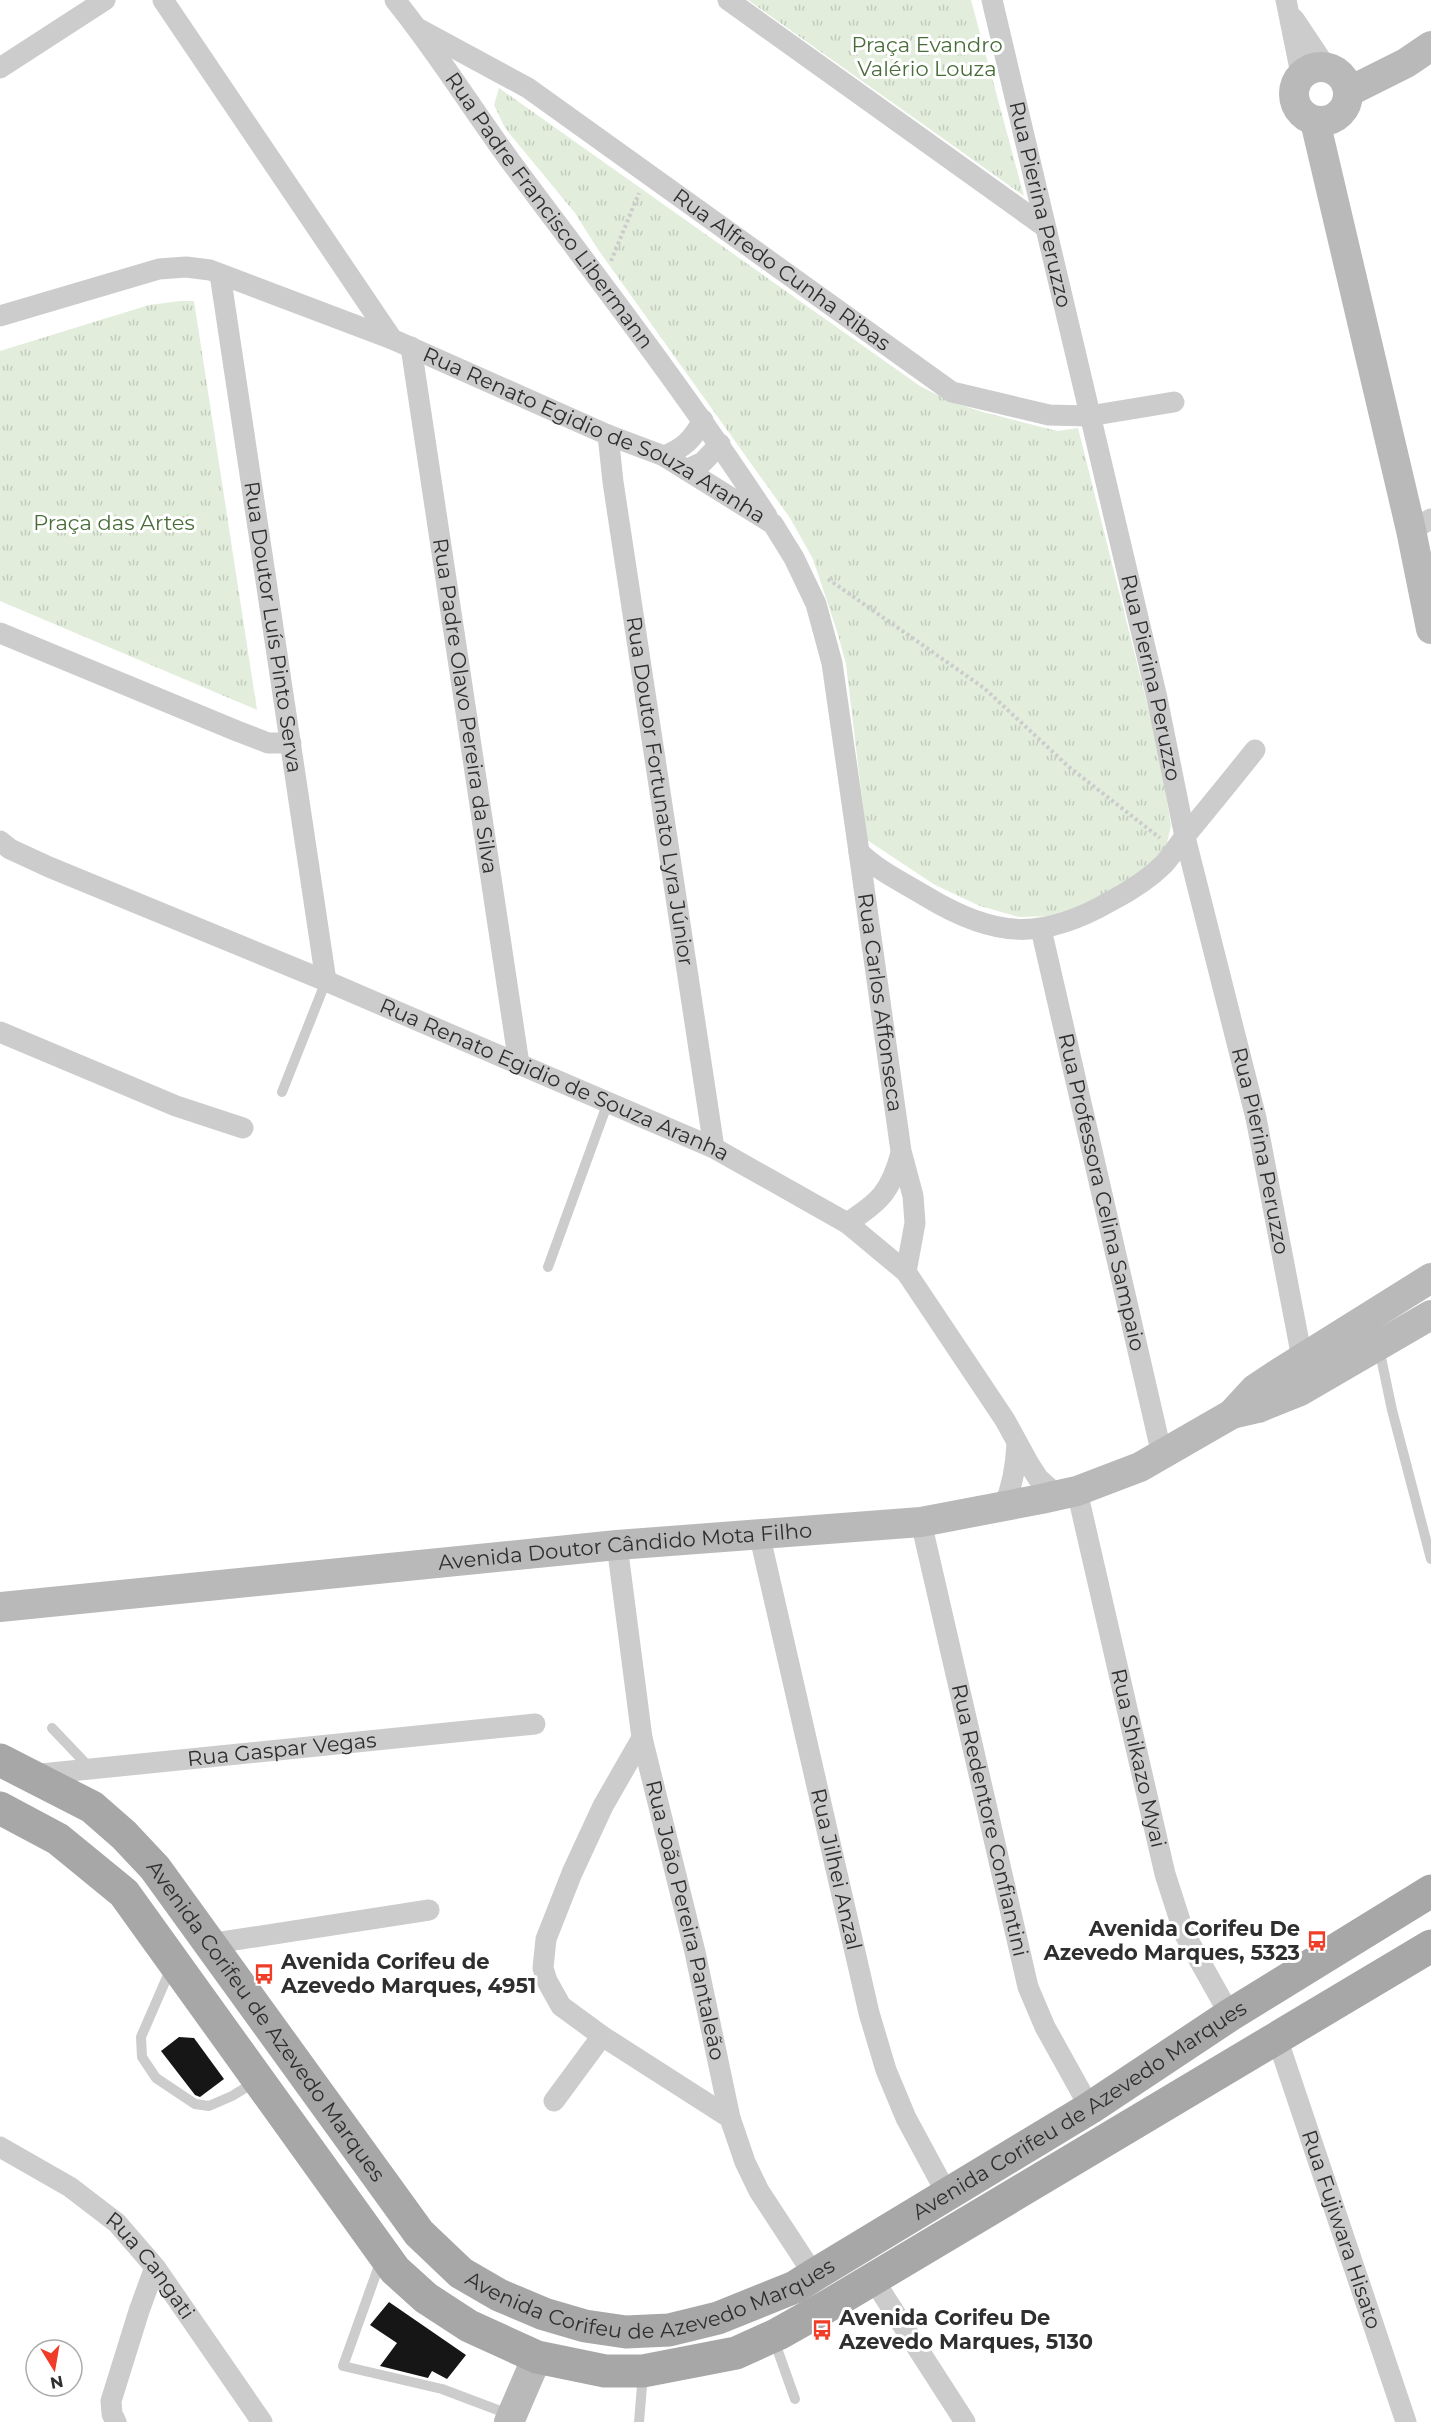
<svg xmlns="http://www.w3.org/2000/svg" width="1431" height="2422" viewBox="0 0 1431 2422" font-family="Montserrat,sans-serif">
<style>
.grass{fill:url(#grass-tufts)}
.building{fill:#161616}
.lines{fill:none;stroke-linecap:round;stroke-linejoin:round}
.path{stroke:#ccc;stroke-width:4;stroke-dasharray:3 3;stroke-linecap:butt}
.lane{stroke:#ccc;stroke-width:10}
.street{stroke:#ccc;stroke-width:21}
.secondary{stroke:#b9b9b9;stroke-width:30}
.primary{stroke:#a7a7a7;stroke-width:33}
.labels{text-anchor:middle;stroke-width:6;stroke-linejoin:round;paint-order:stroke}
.park-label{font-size:21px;fill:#486d39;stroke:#fff}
.street-label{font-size:21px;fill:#2f2f2f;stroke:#fff}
.poi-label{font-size:21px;font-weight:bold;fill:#2f2f2f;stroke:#fff;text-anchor:start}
</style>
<defs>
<pattern id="grass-tufts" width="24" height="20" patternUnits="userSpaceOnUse" patternTransform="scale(1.5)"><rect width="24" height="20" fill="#e2eddc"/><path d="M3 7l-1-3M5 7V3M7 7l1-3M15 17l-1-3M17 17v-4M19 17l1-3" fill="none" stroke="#c2ccbd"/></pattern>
</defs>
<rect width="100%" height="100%" fill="#fff"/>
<g class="grass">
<polygon points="748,0 971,0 1024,196"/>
<polygon points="499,88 920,386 951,402 983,412 1057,431 1078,428 1159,751 1171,826 1167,843 1159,858 1120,887 1059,916 1019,917 980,906 935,885 867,840 846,664 837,631 813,559 790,518 597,248 575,213 505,128 494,105"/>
<polygon points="180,301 194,301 257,710 0,601 0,351 149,305"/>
</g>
<g class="building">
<polygon points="179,2037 194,2038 224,2079 200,2097 195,2095 161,2051"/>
<polygon points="389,2302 466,2355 447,2379 432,2371 428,2378 380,2366 397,2343 370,2325"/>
</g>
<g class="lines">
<g class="path">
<polyline points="611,261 639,193"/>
<polyline points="828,579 984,688 1069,767 1160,838"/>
</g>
<g class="lane">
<polyline points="282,1092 326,981"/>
<polyline points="548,1267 608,1102"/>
<polyline points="1379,1348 1392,1410 1431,1559"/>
<polyline points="52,1728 90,1768"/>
<polyline points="171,1968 141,2037 142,2057 156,2078 195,2104 209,2106 232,2096 255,2082"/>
<polyline points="381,2260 343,2366 442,2389 511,2415"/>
<polyline points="774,2340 795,2399"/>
<polyline points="639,2422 643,2374"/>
</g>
<g class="street">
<polyline points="163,0 392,339"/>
<path id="s1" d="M395,0C439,54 475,114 517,170C602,284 689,397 767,516"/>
<polyline points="728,0 1045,227"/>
<path id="s2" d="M992,0L1157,698L1185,837L1256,1118L1302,1358"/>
<polyline points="1286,0 1301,74"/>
<polyline points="1294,19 1326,67"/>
<path id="s3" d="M419,29L528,88L952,392L1049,415L1089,416L1174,402"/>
<polyline points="0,68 105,0"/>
<path id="s4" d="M220,274L326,981"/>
<path id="s5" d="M0,316L159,269L186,267L210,270L392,339L608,435L664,456L773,524L794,558L816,604L832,663L859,852C878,871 904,883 927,897C995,938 1042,941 1111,901C1130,891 1148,880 1164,864C1172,855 1178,845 1186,835C1209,807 1232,779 1255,750"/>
<path id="s6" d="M411,347L519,1064"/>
<path id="s7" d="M608,435L613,482L714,1148"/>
<path d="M664,456C684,448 693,439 703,420"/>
<polyline points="688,469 703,462 720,444"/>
<polyline points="1411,530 1431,519"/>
<polyline points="0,633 237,731 268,743 291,743"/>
<path id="s8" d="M0,841L10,849L49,867L326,981L714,1148L847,1223L906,1272L1005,1420L1029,1464L1038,1478L1057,1495"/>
<path id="s9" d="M859,852L901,1151L913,1196L915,1223L906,1272"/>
<path id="s10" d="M1041,929L1162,1455"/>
<polyline points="0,1032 176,1106 243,1128"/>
<path d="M847,1223C880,1202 891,1191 901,1153"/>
<path id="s11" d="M1077,1491L1165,1874L1184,1933L1230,2015"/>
<path d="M1004,1506C1013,1485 1016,1466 1017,1443"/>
<path id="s12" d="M921,1522L1028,1987L1045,2027L1090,2108"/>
<path id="s13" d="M759,1533L869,2013L886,2070L906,2118L947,2194"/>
<path id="s14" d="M617,1545L642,1738L695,1952L730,2118L745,2162L759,2191L814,2275"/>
<polyline points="642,1738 603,1806 572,1873 546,1939 543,1968 547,1981 561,2006 602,2036 730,2118"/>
<path id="s15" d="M31,1775L535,1724"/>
<polyline points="209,1944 429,1910"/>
<path id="s16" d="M1277,2038L1406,2422"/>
<polyline points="554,2101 602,2036"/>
<path id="s17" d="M0,2147L70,2187L117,2223L155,2267L262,2422"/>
<polyline points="873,2279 965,2422"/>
<polyline points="116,2422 112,2414 111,2401 139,2311 155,2267"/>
</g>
<g class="secondary">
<circle cx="1321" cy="94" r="27"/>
<polyline points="1348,92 1406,63 1431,46"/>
<polyline points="1315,121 1411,530 1431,629"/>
<polyline points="1232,1414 1255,1389 1276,1375 1431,1278"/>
<path id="s18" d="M0,1607L617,1545L921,1522L1041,1499L1077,1491L1140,1467L1232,1414L1258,1408L1300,1391L1431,1315"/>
<polyline points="509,2422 537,2357"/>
</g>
<g class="primary">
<path id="s19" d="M0,1760L92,1807L124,1835L155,1868L419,2233L461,2273L499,2295L544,2314L585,2326L626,2332L669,2330L718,2318L795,2287L814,2275L1090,2108L1230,2015L1431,1891"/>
<polyline points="0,1808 58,1839 124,1893 395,2270 426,2298 469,2326 537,2357 605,2371 643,2371 736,2353 778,2334 826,2307 1431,1946"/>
</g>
</g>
<defs>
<g id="bus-bare" transform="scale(1.62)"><path d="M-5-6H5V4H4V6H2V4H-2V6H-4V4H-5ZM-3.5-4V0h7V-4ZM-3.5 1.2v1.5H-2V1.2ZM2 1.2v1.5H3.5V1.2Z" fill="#ef3d28" stroke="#fff" stroke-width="2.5" paint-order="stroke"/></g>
</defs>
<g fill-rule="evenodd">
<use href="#bus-bare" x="1317" y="1941"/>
<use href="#bus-bare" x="264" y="1974"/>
<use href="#bus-bare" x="822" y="2330"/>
</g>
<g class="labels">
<g class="park-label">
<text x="927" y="52">Praça Evandro<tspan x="927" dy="24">Valério Louza</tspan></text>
<text x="114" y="530">Praça das Artes</text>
</g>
<g class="street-label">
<text dy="7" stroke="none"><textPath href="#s2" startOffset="210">Rua Pierina Peruzzo</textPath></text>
<text dy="7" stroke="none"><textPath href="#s1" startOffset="261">Rua Padre Francisco Libermann</textPath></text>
<text dy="7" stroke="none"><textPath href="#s3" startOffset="436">Rua Alfredo Cunha Ribas</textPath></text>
<text dy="7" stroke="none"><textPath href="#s5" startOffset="636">Rua Renato Egidio de Souza Aranha</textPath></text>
<text dy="7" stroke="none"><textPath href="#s4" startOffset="357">Rua Doutor Luís Pinto Serva</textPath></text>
<text dy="7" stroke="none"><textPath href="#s2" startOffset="696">Rua Pierina Peruzzo</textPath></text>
<text dy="7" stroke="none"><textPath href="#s6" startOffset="363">Rua Padre Olavo Pereira da Silva</textPath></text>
<text dy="7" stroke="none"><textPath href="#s7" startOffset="360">Rua Doutor Fortunato Lyra Júnior</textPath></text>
<text dy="7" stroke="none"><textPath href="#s9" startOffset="152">Rua Carlos Affonseca</textPath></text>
<text dy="7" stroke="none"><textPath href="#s8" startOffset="604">Rua Renato Egidio de Souza Aranha</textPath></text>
<text dy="7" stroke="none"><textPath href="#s2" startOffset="1182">Rua Pierina Peruzzo</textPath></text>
<text dy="7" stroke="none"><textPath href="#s10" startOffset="270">Rua Professora Celina Sampaio</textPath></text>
<text dy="7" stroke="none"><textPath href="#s18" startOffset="628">Avenida Doutor Cândido Mota Filho</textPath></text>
<text dy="7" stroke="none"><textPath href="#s15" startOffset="252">Rua Gaspar Vegas</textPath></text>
<text dy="7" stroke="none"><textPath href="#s11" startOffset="274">Rua Shikazo Myai</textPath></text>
<text dy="7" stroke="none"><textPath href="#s12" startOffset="306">Rua Redentore Confiantini</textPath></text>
<text dy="7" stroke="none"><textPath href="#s13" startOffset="345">Rua Jilhei Anzal</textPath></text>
<text dy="7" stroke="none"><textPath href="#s14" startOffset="382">Rua João Pereira Pantaleão</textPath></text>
<text dy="7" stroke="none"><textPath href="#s19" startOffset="380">Avenida Corifeu de Azevedo Marques</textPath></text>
<text dy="7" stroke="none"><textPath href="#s19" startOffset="1388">Avenida Corifeu de Azevedo Marques</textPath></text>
<text dy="7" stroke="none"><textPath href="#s16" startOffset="202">Rua Fujiwara Hisato</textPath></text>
<text dy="7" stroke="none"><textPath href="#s19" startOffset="902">Avenida Corifeu de Azevedo Marques</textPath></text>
<text dy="7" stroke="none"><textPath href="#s17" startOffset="194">Rua Cangati</textPath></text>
</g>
<g class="poi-label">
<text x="1300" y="1936" text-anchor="end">Avenida Corifeu De<tspan x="1300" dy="24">Azevedo Marques, 5323</tspan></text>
<text x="281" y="1969">Avenida Corifeu de<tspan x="281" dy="24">Azevedo Marques, 4951</tspan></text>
<text x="839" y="2325">Avenida Corifeu De<tspan x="839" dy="24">Azevedo Marques, 5130</tspan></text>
</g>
</g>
<g transform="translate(54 2368) rotate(169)"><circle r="28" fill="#ffffff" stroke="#acacac" stroke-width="1.5"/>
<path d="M0-4.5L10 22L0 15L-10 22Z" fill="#ef3d28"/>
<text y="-9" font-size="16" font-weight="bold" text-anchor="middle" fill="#2f2f2f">N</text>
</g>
</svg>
